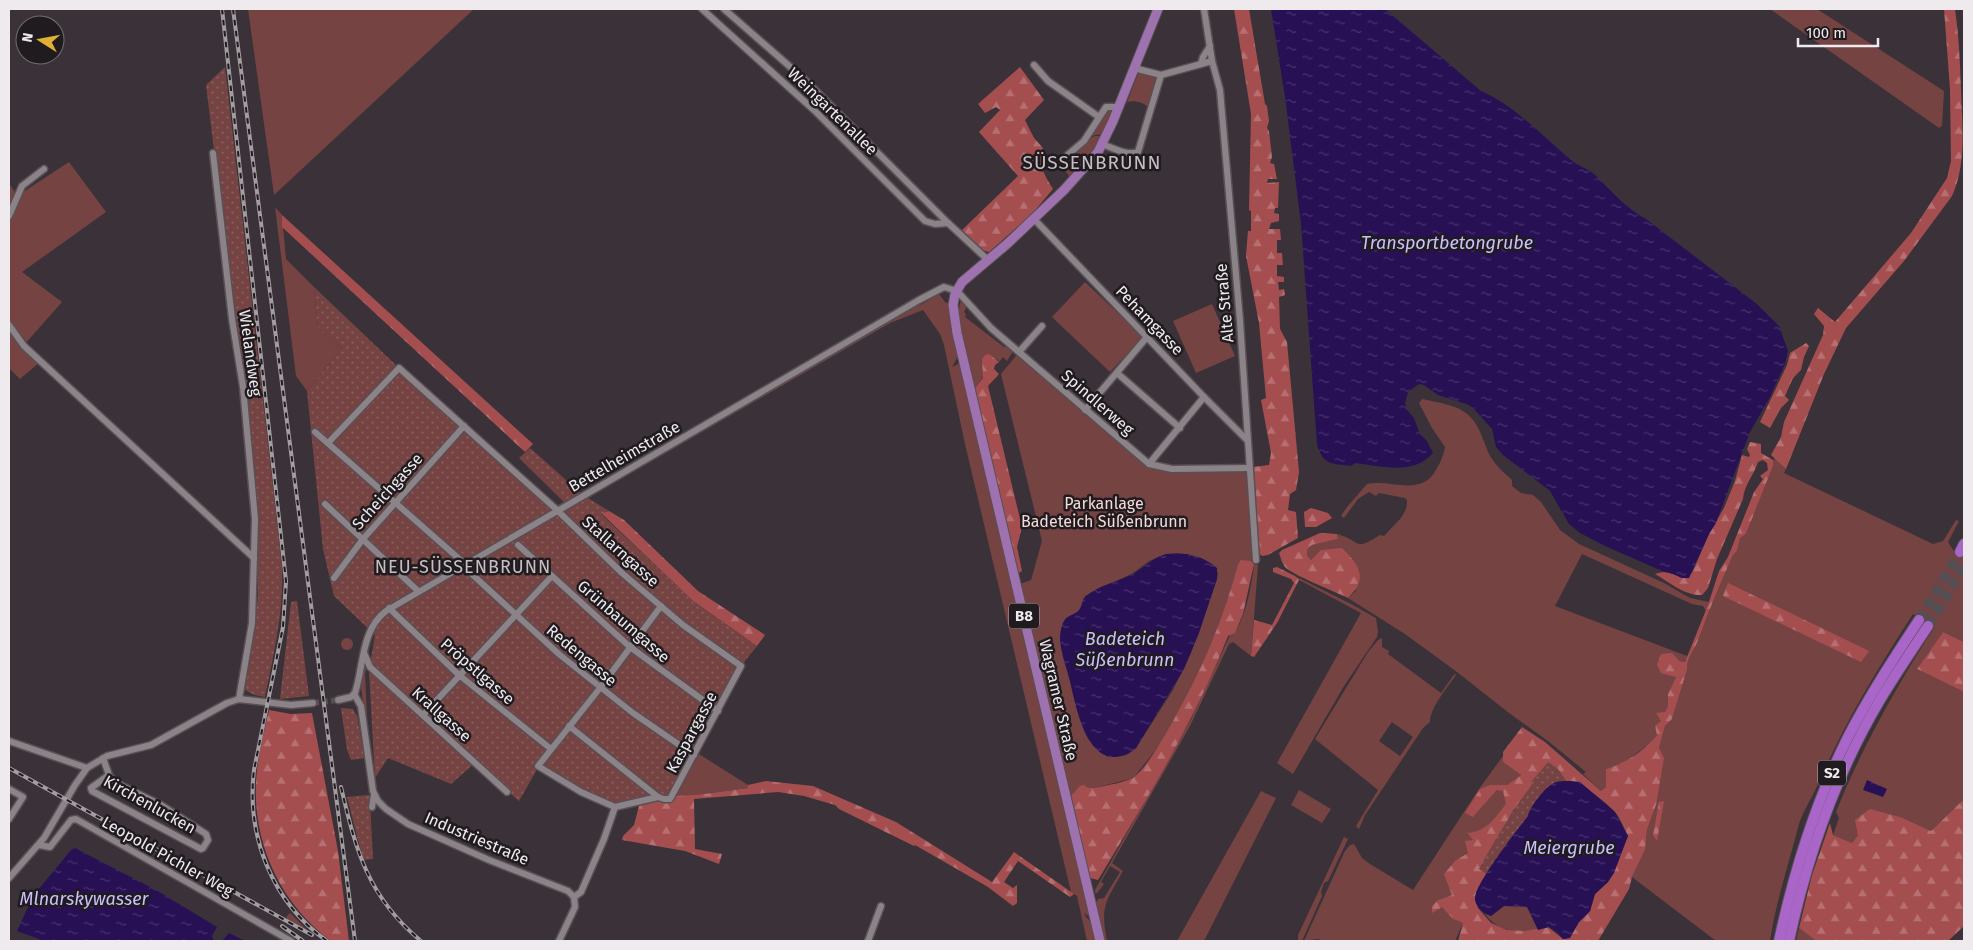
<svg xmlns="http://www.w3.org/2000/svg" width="1973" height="950" viewBox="0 0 1973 950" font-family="'Fira Sans',sans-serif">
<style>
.green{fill:#764343;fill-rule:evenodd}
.forest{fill:url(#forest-firs);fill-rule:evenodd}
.garden{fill:url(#garden-dots)}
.water{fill:url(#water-ripples)}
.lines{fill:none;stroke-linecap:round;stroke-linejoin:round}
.minor-tunnel{stroke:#554e53;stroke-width:6;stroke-dasharray:6 3;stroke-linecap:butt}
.highway-tunnel{stroke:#554e53;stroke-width:10;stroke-dasharray:10 5;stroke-linecap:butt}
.minor-casing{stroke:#575055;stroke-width:9}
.major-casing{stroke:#575055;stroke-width:11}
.highway-casing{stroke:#575055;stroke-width:12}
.minor{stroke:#8c8389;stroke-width:6}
.major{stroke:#9e71af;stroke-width:9}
.highway{stroke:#aa65c9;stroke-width:10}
.rail-casing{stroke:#a39da1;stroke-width:4}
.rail{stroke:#1f1b1e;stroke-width:2;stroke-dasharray:5.5;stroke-linecap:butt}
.labels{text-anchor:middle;stroke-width:5;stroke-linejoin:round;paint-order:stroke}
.shield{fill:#1f1b1e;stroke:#b1acaf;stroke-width:1}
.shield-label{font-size:15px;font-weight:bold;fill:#efeaed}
.street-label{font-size:16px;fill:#efeaed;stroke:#1f1b1e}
.park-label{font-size:16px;fill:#f4dad8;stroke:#1f1b1e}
.water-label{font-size:18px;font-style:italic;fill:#cbc0fe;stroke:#1f1b1e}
.neighbourhood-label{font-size:18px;letter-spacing:1px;fill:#c7bec4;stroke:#1f1b1e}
.quarter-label{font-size:19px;letter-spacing:1px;fill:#c7bec4;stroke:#1f1b1e}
</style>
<defs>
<pattern id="forest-firs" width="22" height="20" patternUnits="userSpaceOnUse" patternTransform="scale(1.25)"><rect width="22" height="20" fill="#a54e50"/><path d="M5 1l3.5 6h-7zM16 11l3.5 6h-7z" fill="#b67072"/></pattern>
<pattern id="garden-dots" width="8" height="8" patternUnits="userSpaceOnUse" patternTransform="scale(1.25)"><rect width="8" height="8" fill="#764343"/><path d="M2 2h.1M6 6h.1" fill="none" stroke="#8a5e5e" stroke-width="1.8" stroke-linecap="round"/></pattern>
<pattern id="water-ripples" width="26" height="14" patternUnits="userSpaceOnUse" patternTransform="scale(1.25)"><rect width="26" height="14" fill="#281055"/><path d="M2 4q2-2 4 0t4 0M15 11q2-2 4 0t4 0" fill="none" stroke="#48336e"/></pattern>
</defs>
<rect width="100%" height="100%" fill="#3a3238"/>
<g class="green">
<polygon points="248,9 474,9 274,195"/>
<polygon points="1770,9 1817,9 1944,91 1942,126 1939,128"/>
<path d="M1139,71L1157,76L1148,107C1143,102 1134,100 1127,102Z"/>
<polygon points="1113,109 1103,134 1089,136 1105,112"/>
<polygon points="1095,136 1102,136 1089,157 1071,178 1061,166 1063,160 1077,148 1081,149 1089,139"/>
<polygon points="69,162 106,212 22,272 62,302 24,345 40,362 20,379 9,368 9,183 17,196"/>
<polygon points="275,207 282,215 286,259 314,287 318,329 342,348 307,391 296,376"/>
<polygon points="1085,282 1143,337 1110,372 1052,317"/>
<polygon points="939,294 945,302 950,304 950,319 959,354 952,367 960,363 1090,917 1084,913 1086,917 1091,922 1096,941 1087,941 1077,896 1071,892 965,444 944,345 940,334 923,310 890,323 588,498 585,497 915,306 922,304"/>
<path d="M961,301H963L967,306L964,312L966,314L965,317L1004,347L1008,345L1013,351L1007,361L1003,357L999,362L997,359C988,369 982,379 974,389C969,371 953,316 961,301Z"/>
<polygon points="1212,304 1235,356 1196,373 1173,321"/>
<path d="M1019,352L1149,464L1172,469L1249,468L1256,560L1238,564C1223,626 1196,685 1163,739C1155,752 1144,764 1135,776L1130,779L1094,788H1088L1071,796L1020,584L1031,580L1042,541L1001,374ZM1166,554C1186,552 1206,555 1218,573L1217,579L1191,653L1173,690L1136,748L1125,755L1108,757L1089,740L1085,733L1063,657L1060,638L1064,621L1079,611L1085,596L1133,573L1149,561Z"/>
<path d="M1422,399C1436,402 1451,404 1463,411C1479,421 1482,438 1489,454C1495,465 1503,472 1512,480V486L1521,493L1533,495L1541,502L1560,530L1579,544L1664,583L1690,598L1709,602L1706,611L1703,606L1692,604L1582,554L1555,606L1687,656L1685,662L1679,661L1676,677L1668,694V706L1661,721L1657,735L1650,743L1623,764L1606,769V787L1601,791L1583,774L1586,772L1548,741L1509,713L1457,672L1405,634L1348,598L1356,591L1322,550L1311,560L1307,555V550L1312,545L1338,539L1337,534C1362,541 1353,552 1380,535L1384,536C1393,525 1408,516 1407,500L1405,498L1379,493L1376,496L1369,492L1358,499L1344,518L1341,516L1347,507L1367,484C1389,479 1419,496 1434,473C1440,464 1443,457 1445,447L1432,428L1419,403Z"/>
<path d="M1776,459L1786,469L1784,473L1933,544L1943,541L1956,520L1959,521L1948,542L1953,550L1964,556V642L1943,632L1917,669L1964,692V799L1931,831L1903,818L1858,835L1852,843L1833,835L1839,818L1836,812C1862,747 1896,687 1934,628L1913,614C1876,671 1844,724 1817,786C1812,798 1803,811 1799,824C1789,863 1776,901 1770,941H1716L1632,877L1645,850L1647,830L1656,805L1659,748L1665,726L1672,719L1687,670C1686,658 1695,650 1699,638C1709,610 1721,582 1733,555L1737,551L1740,538L1746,534L1773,466V460Z"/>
<path d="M1254,564L1258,565L1251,656L1233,642L1229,644L1190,726L1112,863L1123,871C1106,902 1100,905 1107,941H1104L1096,903L1098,899L1104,898L1120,872L1110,866L1101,882L1104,884L1097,893H1095V890L1191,719L1230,635C1244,630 1253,579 1254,564Z"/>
<polygon points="1295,576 1351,604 1376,618 1378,632 1377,637 1344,686 1293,774 1277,763 1361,613 1299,580"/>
<path d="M1382,638V647L1389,651L1388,654L1441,693L1453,676L1455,674L1456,675C1448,687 1430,707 1430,722L1423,728L1365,815L1359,829L1356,826L1378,790L1315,739L1368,652L1378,640ZM1392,722L1413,737L1400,756L1379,741Z"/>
<circle cx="347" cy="644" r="6"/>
<polygon points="365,661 367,663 365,674 368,736 361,688"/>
<polygon points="699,754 748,785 748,788 704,794 675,796"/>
<path d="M1503,756V762L1521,775L1507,785H1490L1473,817L1497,790H1503L1507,804C1495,818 1486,832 1467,834L1474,840L1468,853L1456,860L1452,895L1438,900L1453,919L1463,923L1455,941H1326L1317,939L1304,941L1345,851L1350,845L1354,844L1362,858L1370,864L1413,890L1479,789Z"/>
<polygon points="1299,790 1331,809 1322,823 1291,805"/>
<polygon points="1261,791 1276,798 1204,941 1177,941"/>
<polygon points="1344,837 1348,839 1328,881 1324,883 1321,892 1322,896 1302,941 1298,941 1298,935"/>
<path d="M1504,906H1528L1538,930C1516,933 1498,932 1485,914L1491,916Z"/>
<polygon points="290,913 307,930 286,919 287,916"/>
<polygon points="1799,928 1815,940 1815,941 1796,941"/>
</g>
<g class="forest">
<polygon points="1234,9 1249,9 1265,104 1267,106 1269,121 1267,128 1269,131 1272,157 1270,163 1274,164 1277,179 1268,179 1267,183 1279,182 1278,208 1275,208 1274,213 1279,214 1279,221 1271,223 1269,229 1280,229 1281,240 1277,240 1277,253 1282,253 1283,265 1277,265 1277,276 1284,277 1284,282 1278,282 1279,290 1284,289 1285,295 1279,297 1280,329 1287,342 1299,472 1296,490 1290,494 1288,510 1296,512 1298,538 1268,555 1262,556 1258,552 1253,467 1269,465 1271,453 1261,400 1266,398 1259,323 1246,256 1248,231 1251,231 1251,211 1249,210 1251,114"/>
<path d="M1944,9H1955C1959,36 1960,63 1961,90C1962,124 1967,164 1952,196L1904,261L1846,328L1824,374L1786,469L1771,455L1781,437L1784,422L1823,335L1824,326L1814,314L1818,308L1835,322L1911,233L1947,178L1951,161L1950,89Z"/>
<path d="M1020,67L1044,100L1025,120L1034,138L1043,148C1038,165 1044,175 1053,189L1032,214L989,252L982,250L961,231L1018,176L979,132L1000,110L996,107L985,113L978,104Z"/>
<polygon points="282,215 533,444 525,452 282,227"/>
<polygon points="1806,343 1809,346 1804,357 1801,370 1793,378 1785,396 1789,400 1781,408 1770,428 1760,422 1787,365 1790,353"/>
<polygon points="989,354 999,362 995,365 994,369 999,374 988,386 1022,527 1017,547 1022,571 1017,574 974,389 983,378 982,359 985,355"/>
<path d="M1750,442L1761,444V453L1773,460V466L1746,534L1740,538L1737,551L1733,555C1721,582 1709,610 1699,638C1695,650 1686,658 1687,670L1672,719L1665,726L1659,748L1664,758L1656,805L1647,830L1645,850L1632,877L1629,889L1598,941H1458L1463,923L1453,919L1442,907L1432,913V906L1438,900L1452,895L1444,874L1456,860L1468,853L1465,841L1473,840L1467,833C1486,832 1495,818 1506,804L1503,791L1497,790L1473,817L1465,813L1480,789L1490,785H1507L1521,775L1503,762V752L1522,727L1545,742L1601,791L1606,787V769C1626,763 1644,751 1657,735L1655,726L1661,721L1656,713L1665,712L1668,706V694L1676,677L1661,673L1657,665L1661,654L1672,653L1679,661L1685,662L1708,605L1719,571L1728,557L1754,492L1763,479L1760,476L1768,470L1767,463L1763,460L1758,462C1754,475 1744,485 1743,499L1717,559L1708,588L1702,595C1685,596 1669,582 1655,574C1665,570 1673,573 1682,578L1692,573L1709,534L1724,508L1735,481L1742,455L1749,457L1750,455L1747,449ZM1557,768L1566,781C1579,780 1606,802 1615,812C1621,819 1624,829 1628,836L1608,882L1595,894L1590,911L1579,922L1569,938L1563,939L1548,927L1525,931L1507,930L1491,923L1478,908L1476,892L1487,874L1480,869L1513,811L1532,785Z"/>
<polygon points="1311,508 1328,513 1332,518 1316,527 1305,527 1304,512"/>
<polygon points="609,511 624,520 698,591 765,635 757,646 693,601 601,513"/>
<path d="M1320,533L1337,534L1338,539L1312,545L1307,550V555L1311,560L1321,550L1342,548C1359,565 1369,578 1348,598C1334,591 1297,577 1286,568C1282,564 1281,558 1279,553L1282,550Z"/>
<path d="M1241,560L1251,561L1254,564L1243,614L1235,633L1228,636C1195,721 1145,802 1098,880L1090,878L1071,796L1080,786L1084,785L1088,788H1094C1103,786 1128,782 1134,777C1148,766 1163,738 1172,723C1201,671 1223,622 1238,564Z"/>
<polygon points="1277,567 1295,576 1299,580 1277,623 1254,657 1251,656 1254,620 1272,625 1294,583 1291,579 1273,572 1273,568"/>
<polygon points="1728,583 1869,651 1861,662 1723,596"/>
<polygon points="1943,632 1964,642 1964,692 1917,669"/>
<path d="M269,710L291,714L312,713L338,851L349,941H331C281,904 253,845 256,782C257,758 264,733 269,710Z"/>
<polygon points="766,781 813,786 896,822 992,882 1014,852 1074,894 1070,897 1018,861 1004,882 1013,888 1017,885 1017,903 1013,906 988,887 915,845 914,846 839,809 835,805 804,796 778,792 694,799 695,849 722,854 719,864 685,851 622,840 623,836 634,825 640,802 669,801 675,796 704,794 748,788 748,785"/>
<polygon points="1964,799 1964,926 1948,941 1815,941 1815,940 1799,928 1812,875 1830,823 1833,835 1852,843 1858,835 1855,820 1870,809 1903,818 1931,831"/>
<polygon points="1664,801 1657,841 1653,835 1659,802"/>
</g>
<g class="garden">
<path d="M225,67L282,566C284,612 274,652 265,697L254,695L245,690L258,596L257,499L206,85Z"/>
<polygon points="314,287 399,368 556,506 564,502 519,458 530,448 583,495 609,511 601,514 693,601 757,646 741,666 671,798 615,807 539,766 519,801 475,763 451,784 388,758 375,778 369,671 375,635 334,596 323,549 307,391 342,348 318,329"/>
<polygon points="297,601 309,696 280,699 291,602"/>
<polygon points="341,708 353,709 357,716 365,758 351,760 347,750"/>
<path d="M1548,762L1557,768L1566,781C1562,782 1557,781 1554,783C1545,788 1530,806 1528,816L1487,874L1479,869C1495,839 1512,812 1532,785L1531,782Z"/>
<polygon points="369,795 371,797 370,802 373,859 363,860 347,797"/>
</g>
<g class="water">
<path d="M1271,9H1385L1481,91C1516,106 1542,136 1571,160C1578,166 1587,168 1594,174C1610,189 1626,209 1646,219L1757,304L1779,326L1788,351L1785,364L1770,397L1750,432L1716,523L1709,534L1689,578H1682L1673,574L1662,571L1605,546L1580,533L1569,524L1550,491L1503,455L1496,447L1492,429L1474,409L1469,405L1438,395L1424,385L1419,384L1408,392L1405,403L1407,410L1414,418L1420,434L1427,441L1433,453C1413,476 1382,466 1355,463L1351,466C1331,463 1324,466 1317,445L1301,224L1285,97Z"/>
<path d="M1166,554C1185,552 1202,555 1217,568V579L1199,633L1184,669L1136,748C1129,754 1125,756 1116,757C1085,759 1075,703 1070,681C1066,662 1054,640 1064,621C1067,615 1075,615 1079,610C1083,606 1081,601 1085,597C1098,585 1118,582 1133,574C1145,567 1152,558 1166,554Z"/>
<polygon points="1867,780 1887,789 1883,797 1863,790"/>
<path d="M1571,781L1580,782L1615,812L1628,836L1614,873L1608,882L1595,894L1590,911L1579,922L1570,938L1563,939L1558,933L1549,927L1538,930L1527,907L1504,906L1491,916C1484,913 1477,909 1475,900C1472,887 1518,829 1528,816C1530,807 1545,787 1554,783C1558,781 1566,781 1571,781Z"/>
<polygon points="75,848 156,890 217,927 212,936 214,941 44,941 17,931 33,896 71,850"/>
<polygon points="229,933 245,941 222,941"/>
</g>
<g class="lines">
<polyline class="minor-tunnel" points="313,703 338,700"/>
<g class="highway-tunnel">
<polyline points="1919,620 1960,552"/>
<polyline points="1928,626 1964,567"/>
</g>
<g class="minor-casing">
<g id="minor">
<polyline points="702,9 815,111 925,221 935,224 948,223"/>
<polyline points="724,9 803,78 948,223 988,260"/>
<polyline points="1204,9 1212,61 1220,90 1240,321 1256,560"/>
<polyline points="1201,64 1203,57 1210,46"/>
<polyline points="1034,65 1048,81 1099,117"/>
<polyline points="1134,68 1161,75 1212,61"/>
<path d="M1102,144C1113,148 1127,156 1138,152L1161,75"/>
<polyline points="213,153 232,319 243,387 255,519 252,623 239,699"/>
<polyline points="1057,164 1084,141 1106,107 1119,107"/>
<polyline points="9,216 22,186 44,169"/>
<polyline points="1034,219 1204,397 1247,440"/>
<polyline points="9,325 24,346 254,558"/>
<polyline points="1019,352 1042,326"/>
<polyline points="1117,373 1180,428"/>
<polyline points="1085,410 1147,337"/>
<polyline points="315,432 465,564"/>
<polyline points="328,443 399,368 557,510 622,573 683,625 741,666 670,799 664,799 658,797 569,726"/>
<polyline points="1149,464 1204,397"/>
<polyline points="325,504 418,591"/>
<polyline points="518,545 630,647 718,711"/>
<polyline points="462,565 560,655 633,713 694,755"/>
<polyline points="334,578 363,539 464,426"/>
<polyline points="389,608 459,675 551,749"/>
<polyline points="364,653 370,667 507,792"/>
<polyline points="354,694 361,706 373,791 378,801 386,809 408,824 489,860 568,891 574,897"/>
<path d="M338,700L351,697L355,693C364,665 361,630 386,611L919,300L944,287L957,291L991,328L1149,464L1172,469L1249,468"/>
<polyline points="423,715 552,576"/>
<polyline points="9,741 87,768"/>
<polyline points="103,758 109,775 114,782 161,805 206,834 208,840 203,848 201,849 92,791 91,788 109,775"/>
<polyline points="9,789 23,797 9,819"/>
<polyline points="658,797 615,807 581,792 538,766 600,688 661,606"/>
<polyline points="372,807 374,795"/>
<polyline points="39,845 50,847 71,820 76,819 291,941"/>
<polyline points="9,878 44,838 75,785 87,768 107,756 151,745 227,703 239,699 291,705 313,703"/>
<polyline points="574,897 581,892 604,839 615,807"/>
<polyline points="559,941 575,907 574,897"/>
<polyline points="868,941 881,906"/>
</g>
</g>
<g class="major-casing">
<polyline id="major" points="1100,941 957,333 953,305 955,294 962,282 1007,244 1064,190 1098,152 1113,121 1158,9"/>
</g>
<g class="highway-casing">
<g id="highway">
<polyline points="1960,552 1964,544"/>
<path d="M1779,941C1794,871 1816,801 1848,737C1869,696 1894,658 1919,620"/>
<path d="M1789,941C1807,857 1836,774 1880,700C1895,675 1912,650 1928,626"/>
</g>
</g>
<use href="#minor" class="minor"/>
<use href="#major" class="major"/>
<use href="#highway" class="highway"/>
<g class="rail-casing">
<g id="rail">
<path d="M222,9L286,581L283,627L254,770C246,836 272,902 327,941"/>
<polyline points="233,9 355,941"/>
<polyline points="9,768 312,935"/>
<path d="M341,787C356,851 368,897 421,941"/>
<polyline points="282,926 303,941"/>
</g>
</g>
<use href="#rail" class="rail"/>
</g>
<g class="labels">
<g class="shield">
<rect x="1009" y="603.5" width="30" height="25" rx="4"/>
<rect x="1818" y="760.5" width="28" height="25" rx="4"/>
</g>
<g class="shield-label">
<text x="1024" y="621">B8</text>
<text x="1832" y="778">S2</text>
</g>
<g class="street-label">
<text transform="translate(833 111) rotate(44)" y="6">Weingartenallee</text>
<text transform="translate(1224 303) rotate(-95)" y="6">Alte Straße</text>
<text transform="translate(1150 320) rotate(46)" y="6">Pehamgasse</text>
<text transform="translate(251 353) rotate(82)" y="6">Wielandweg</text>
<text transform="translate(1098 402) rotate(41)" y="6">Spindlerweg</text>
<text transform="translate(624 456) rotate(-30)" y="6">Bettelheimstraße</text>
<text transform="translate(387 491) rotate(-48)" y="6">Scheichgasse</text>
<text transform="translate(621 551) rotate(42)" y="6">Stallarngasse</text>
<text transform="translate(624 621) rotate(41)" y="6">Grünbaumgasse</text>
<text transform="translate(582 655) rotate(40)" y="6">Redengasse</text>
<text transform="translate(478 671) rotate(41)" y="6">Pröpstlgasse</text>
<text transform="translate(1059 700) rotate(77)" y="6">Wagramer Straße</text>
<text transform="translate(442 714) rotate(42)" y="6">Krallgasse</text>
<text transform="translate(691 732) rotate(-62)" y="6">Kaspargasse</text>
<text transform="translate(150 804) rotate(29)" y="6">Kirchenlucken</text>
<text transform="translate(477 838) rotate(23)" y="6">Industriestraße</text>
<text transform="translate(168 856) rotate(29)" y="6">Leopold Pichler Weg</text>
</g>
<g class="park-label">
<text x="1104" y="509">Parkanlage<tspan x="1104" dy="18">Badeteich Süßenbrunn</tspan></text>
</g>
<g class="water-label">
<text x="1447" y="249">Transportbetongrube</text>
<text x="1125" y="645">Badeteich<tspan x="1125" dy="21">Süßenbrunn</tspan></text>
<text x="1569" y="854">Meiergrube</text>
<text x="84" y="905">Mlnarskywasser</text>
</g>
<g class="neighbourhood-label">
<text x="463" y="573">NEU-SÜSSENBRUNN</text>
</g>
<g class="quarter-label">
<text x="1092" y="169">SÜSSENBRUNN</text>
</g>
</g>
<rect width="1973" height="950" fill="none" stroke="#efeaed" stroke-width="20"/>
<g transform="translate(40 40) rotate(281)"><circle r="24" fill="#1f1b1e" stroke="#726e71"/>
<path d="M0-4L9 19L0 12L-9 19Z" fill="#dfb034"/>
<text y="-8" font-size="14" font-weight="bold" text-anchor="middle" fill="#efeaed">N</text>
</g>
<path d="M1798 38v8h80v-8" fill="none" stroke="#efeaed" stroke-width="2.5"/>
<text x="1806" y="38" font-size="15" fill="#efeaed" stroke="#1f1b1e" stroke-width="4" paint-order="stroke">100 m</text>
</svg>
